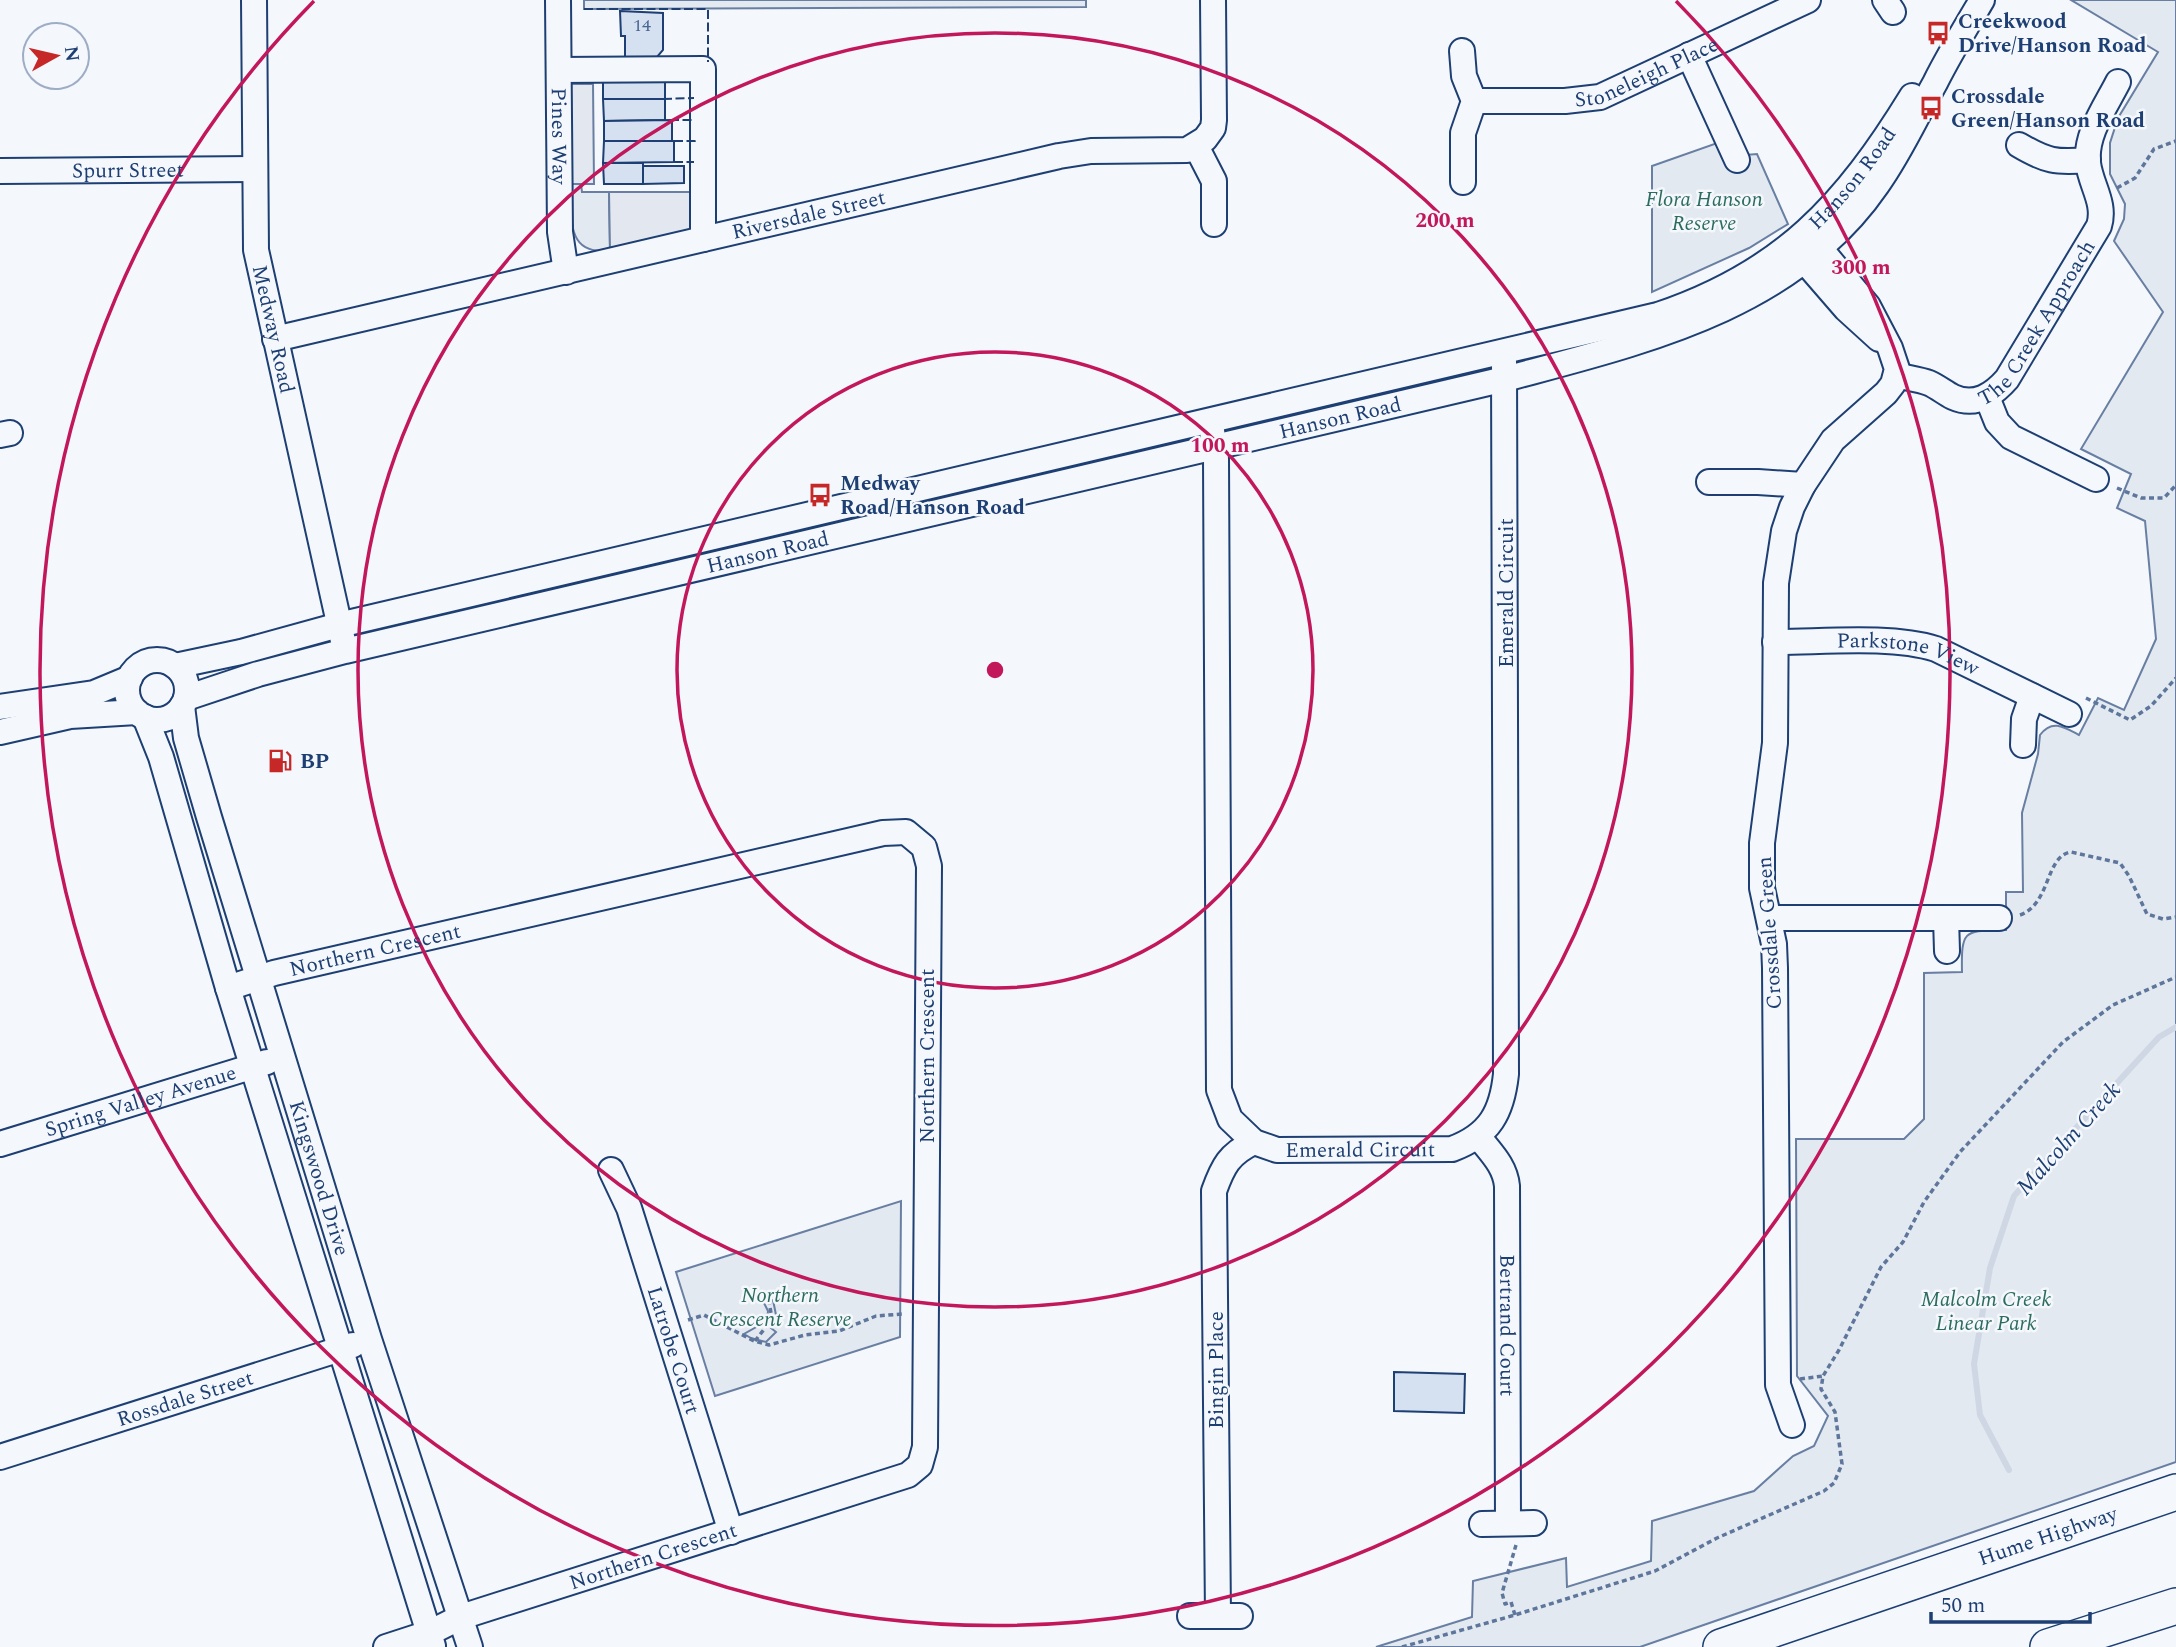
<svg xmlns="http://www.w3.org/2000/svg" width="2176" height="1647" viewBox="0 0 2176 1647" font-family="Spectral,serif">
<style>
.green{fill:#e3e9f0;stroke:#687fa3;stroke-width:2}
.parking{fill:#e3e8f0;stroke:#687fa3;stroke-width:2}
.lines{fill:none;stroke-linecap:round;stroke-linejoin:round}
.stream{stroke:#cfd7e4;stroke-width:6}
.building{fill:#d5e0f0;stroke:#1d3f73;stroke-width:2}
.minor-casing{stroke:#1d3f73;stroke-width:28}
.highway-casing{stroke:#1d3f73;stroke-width:38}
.path{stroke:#5e769c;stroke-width:3.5;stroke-dasharray:5 3.5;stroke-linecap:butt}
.minor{stroke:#f4f7fb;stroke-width:24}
.highway{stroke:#f4f7fb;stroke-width:35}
.fence{stroke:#1d3f73;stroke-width:2;stroke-dasharray:9 3.5;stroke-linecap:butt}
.ring{fill:none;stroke:#c2185b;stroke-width:3.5}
.labels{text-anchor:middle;stroke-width:5;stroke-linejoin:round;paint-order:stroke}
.number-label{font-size:18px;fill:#4b6792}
.poi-label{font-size:21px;font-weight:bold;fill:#1d3f73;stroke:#f4f7fb;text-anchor:start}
.street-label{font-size:21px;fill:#1d3f73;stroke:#f4f7fb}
.park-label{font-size:21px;font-style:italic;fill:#2c6c60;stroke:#f4f7fb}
.water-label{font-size:23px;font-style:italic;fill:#1d3f73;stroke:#f4f7fb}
.centre{fill:#c2185b;stroke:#f4f7fb;stroke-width:3.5}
.ring-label{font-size:21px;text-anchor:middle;font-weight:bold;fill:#c2185b;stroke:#f4f7fb;stroke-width:5;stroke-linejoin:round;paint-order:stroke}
</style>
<rect width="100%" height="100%" fill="#f4f7fb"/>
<g class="green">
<polygon points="584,0 1086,0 1086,7 584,9"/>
<path d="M2071,0H2176V1462L1640,1647H1376L1472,1617L1473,1581L1566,1558L1567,1587L1651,1561L1652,1521L1754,1491L1793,1456L1814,1446L1828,1416L1797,1376L1796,1139H1904L1924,1119V973L1962,972C1961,928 1965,931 2006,930V892H2023L2022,813L2038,754L2040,735C2052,719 2064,727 2079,735L2098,698L2124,710L2156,639L2145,521L2117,508L2131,474L2081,449L2163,312L2114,241L2124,219L2125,204L2110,174V143L2118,118L2158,52Z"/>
<polygon points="1720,142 1745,155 1757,154 1788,224 1749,248 1652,292 1652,166"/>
<path d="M571,184H581L582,192H609L610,250C564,257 572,214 571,184Z"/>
<polygon points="901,1201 900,1337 715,1396 676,1272"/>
</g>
<g class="parking">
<polygon points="571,84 593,84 594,184 571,184"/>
<polygon points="609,192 699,192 699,228 610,250"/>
<polygon points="773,1300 776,1315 771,1328 776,1332 766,1342 751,1338 744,1334 767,1321 768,1311 763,1301"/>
</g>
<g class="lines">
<polyline class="stream" points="2009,1470 1980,1415 1974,1364 1990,1268 2014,1196 2159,1037 2176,1027"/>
</g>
<g class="building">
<polygon points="620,11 663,13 663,50 657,57 625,59 625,36 621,36"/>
<rect x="603" y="77" width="62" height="22"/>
<polygon points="603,99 665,99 665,120 604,121"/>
<polygon points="672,120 672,141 604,141 604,121"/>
<polygon points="604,141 674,141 674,162 603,163"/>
<polygon points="603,163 643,163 643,184 604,184"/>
<polygon points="643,166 684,166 684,183 643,184"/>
<polygon points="1394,1372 1465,1374 1464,1413 1394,1411"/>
</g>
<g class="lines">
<g class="minor-casing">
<g id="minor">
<path id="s1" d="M254,0L256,250L343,641"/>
<path id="s2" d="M558,0L560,232L566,272"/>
<polyline points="1885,0 1893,12"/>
<polyline points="1462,51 1464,76 1474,101 1463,133 1463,182"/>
<polyline points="1689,55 1737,160"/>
<polyline points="559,70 703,69 703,239"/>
<path id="s3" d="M1474,101H1565L1600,97L1808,0"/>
<path d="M2019,145C2046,161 2056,163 2088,160"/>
<polyline points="1196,146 1214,181 1214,224"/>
<path id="s4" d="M0,171L255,169"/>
<polyline points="1794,249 1846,309 1879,339"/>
<path id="s5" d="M275,339L1059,156L1091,151L1187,150L1205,139L1213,128L1214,120L1213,0"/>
<path id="s6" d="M1896,375C1907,378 1919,379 1929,383C1938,387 1945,393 1953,397C1975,407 1993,395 2007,379L2099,226C2106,203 2091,186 2088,163C2085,134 2106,106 2118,82"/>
<polyline points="1987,397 1997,422 2011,437 2096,479"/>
<path id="s7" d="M1212,431L1216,459L1219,1090L1230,1119L1254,1142L1277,1150L1452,1149C1490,1135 1502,1112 1506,1074L1504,362"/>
<polyline points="0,435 10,433"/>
<polyline points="1709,482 1758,482 1803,485"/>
<path id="s8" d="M1775,642C1823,642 1891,635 1936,649L2069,714"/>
<circle cx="157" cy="690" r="30"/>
<path id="s9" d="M175,666L241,652L339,625L1658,315C1783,273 1845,205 1912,96"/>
<path id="s10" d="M186,698L258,674L345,651L1505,379C1642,342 1792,309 1877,185C1900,153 1916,117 1935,83C1949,55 1966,27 1982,0"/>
<path id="s11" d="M182,706L186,738L209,817L369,1339L470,1647"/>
<polyline points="0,707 94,693 130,678"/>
<polyline points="145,717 161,757 228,988 433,1646"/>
<polyline points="0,732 70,716 137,712"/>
<polyline points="2023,745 2024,719 2032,696"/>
<polyline points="1769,918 1999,918"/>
<polyline points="1946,918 1947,951"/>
<path id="s12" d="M228,988L274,973L883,833L906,832L924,847L929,866L925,1447L920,1465L908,1475L461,1617L429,1633L386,1647"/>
<path id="s13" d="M1478,1136C1490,1152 1505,1165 1507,1186L1508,1523"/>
<path id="s14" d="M0,1144L267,1062"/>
<path id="s15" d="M611,1170L629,1208L731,1532"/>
<polyline points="1792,1425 1778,1385 1775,968 1774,944 1762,888 1762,843 1775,743 1776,583 1784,531 1792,507 1803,485 1833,440 1886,393 1893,384 1897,369 1890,348 1868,306 1809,235"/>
<path id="s16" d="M0,1457L353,1345"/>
<polyline points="1482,1524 1534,1523"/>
<polyline points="1190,1616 1240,1616"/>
<path d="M1218,1616L1214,1191C1223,1166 1229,1154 1254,1142"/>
</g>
</g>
<g class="highway-casing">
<g id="highway">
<path id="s17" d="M1721,1647L2176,1492"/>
<polyline points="2048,1647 2176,1606"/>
</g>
</g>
<g class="path">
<polyline points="2117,188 2135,178 2154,149 2176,141"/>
<polyline points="2117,488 2141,498 2164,498 2176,485"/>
<polyline points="2086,698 2130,720 2151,706 2176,678"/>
<path d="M2020,915C2051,904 2045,856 2071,852L2120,863L2129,876L2147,914L2163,919L2176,917"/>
<polyline points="688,1320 704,1315 754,1341 769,1345 805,1335 839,1331 876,1316 902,1314"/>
<polyline points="755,1341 772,1319 769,1301"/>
<polyline points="1800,1379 1823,1376"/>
<polyline points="1515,1615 1511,1602 1505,1604 1502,1593 1516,1545"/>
<polyline points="1402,1647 1515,1615 1655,1571 1717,1538 1824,1491 1834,1483 1842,1464 1835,1412 1821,1389 1823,1376 1839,1350 1881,1267 1903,1242 1924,1202 1960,1152 2063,1042 2113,1005 2176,977"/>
</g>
<use href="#minor" class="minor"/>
<use href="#highway" class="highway"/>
<g class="fence">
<polyline points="584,9 708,9 708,62"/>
<polyline points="663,99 694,98"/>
<polyline points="670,120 695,120"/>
<polyline points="674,141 695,141 695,139"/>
<polyline points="674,162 694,162"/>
</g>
</g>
<g class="ring">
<circle cx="995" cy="670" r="318"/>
<circle cx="995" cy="670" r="637"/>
<path d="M1676 1A955 955 0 1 1 314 1"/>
</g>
<defs>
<g id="bus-bare" transform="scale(1.89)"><path d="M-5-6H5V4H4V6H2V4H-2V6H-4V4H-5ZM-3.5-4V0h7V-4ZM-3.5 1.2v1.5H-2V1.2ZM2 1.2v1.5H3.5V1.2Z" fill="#c62828" stroke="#f4f7fb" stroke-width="2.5" paint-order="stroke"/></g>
<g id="fuel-bare" transform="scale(1.89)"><path d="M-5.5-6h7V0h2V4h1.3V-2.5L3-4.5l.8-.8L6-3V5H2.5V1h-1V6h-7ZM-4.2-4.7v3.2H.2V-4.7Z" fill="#c62828" stroke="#f4f7fb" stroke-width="2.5" paint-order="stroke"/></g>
</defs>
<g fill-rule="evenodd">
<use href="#bus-bare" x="1938" y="33"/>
<use href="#bus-bare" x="1931" y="108"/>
<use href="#bus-bare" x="820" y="495"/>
<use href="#fuel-bare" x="280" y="761"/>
</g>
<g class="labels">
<g class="number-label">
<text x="642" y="31">14</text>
</g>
<g class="poi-label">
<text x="1958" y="28">Creekwood<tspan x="1958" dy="24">Drive/Hanson Road</tspan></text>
<text x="1951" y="103">Crossdale<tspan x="1951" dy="24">Green/Hanson Road</tspan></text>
<text x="840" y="490">Medway<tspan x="840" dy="24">Road/Hanson Road</tspan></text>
<text x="300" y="768">BP</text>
</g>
<g class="street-label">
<text dy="7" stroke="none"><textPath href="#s3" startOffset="178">Stoneleigh Place</textPath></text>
<text dy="7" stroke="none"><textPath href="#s2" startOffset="136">Pines Way</textPath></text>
<text dy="7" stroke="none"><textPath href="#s4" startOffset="128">Spurr Street</textPath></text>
<text dy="7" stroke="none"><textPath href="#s9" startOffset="1766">Hanson Road</textPath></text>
<text dy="7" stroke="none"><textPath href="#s5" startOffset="548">Riversdale Street</textPath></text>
<text dy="7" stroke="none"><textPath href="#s6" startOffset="186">The Creek Approach</textPath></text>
<text dy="7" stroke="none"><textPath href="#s1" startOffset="331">Medway Road</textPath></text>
<text dy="7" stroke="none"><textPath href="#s10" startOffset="1188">Hanson Road</textPath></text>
<text dy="7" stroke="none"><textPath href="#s10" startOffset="600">Hanson Road</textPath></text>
<text transform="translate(1506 593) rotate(-90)" y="7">Emerald Circuit</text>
<text dy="7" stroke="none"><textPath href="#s8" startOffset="135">Parkstone View</textPath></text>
<text transform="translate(1769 933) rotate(-94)" y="7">Crossdale Green</text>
<text dy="7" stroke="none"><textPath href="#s12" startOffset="152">Northern Crescent</textPath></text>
<text transform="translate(927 1056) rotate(-90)" y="7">Northern Crescent</text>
<text dy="7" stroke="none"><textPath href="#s14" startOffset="147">Spring Valley Avenue</textPath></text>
<text dy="7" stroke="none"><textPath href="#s7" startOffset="831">Emerald Circuit</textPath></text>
<text dy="7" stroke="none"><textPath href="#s11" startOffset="492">Kingswood Drive</textPath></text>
<text dy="7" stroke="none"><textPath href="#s13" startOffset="198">Bertrand Court</textPath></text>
<text dy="7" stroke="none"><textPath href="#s15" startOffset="191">Latrobe Court</textPath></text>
<text transform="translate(1216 1370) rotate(-90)" y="7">Bingin Place</text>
<text dy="7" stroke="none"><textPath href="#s16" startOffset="194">Rossdale Street</textPath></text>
<text dy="7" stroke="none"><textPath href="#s17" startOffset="345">Hume Highway</textPath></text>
<text transform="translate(653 1556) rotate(-18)" y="7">Northern Crescent</text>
</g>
<g class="park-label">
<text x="1704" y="206">Flora Hanson<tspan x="1704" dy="24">Reserve</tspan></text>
<text x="780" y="1302">Northern<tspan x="780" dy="24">Crescent Reserve</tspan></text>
<text x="1986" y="1306">Malcolm Creek<tspan x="1986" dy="24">Linear Park</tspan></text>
</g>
<g class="water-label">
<text transform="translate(2068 1138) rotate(-48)" y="8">Malcolm Creek</text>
</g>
</g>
<circle cx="995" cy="670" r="10" class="centre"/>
<g class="ring-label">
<text x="1445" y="227">200 m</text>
<text x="1861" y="274">300 m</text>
<text x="1220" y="452">100 m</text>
</g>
<g transform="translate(56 56) rotate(82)"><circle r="33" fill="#f4f7fb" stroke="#9eadc5" stroke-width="2"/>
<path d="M0-5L12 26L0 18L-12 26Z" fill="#c62828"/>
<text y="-10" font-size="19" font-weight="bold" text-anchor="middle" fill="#1d3f73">N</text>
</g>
<path d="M1931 1612v10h159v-10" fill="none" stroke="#1d3f73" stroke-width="3.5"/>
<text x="1941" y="1612" font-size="21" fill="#1d3f73" stroke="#f4f7fb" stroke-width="5" paint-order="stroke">50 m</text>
</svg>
